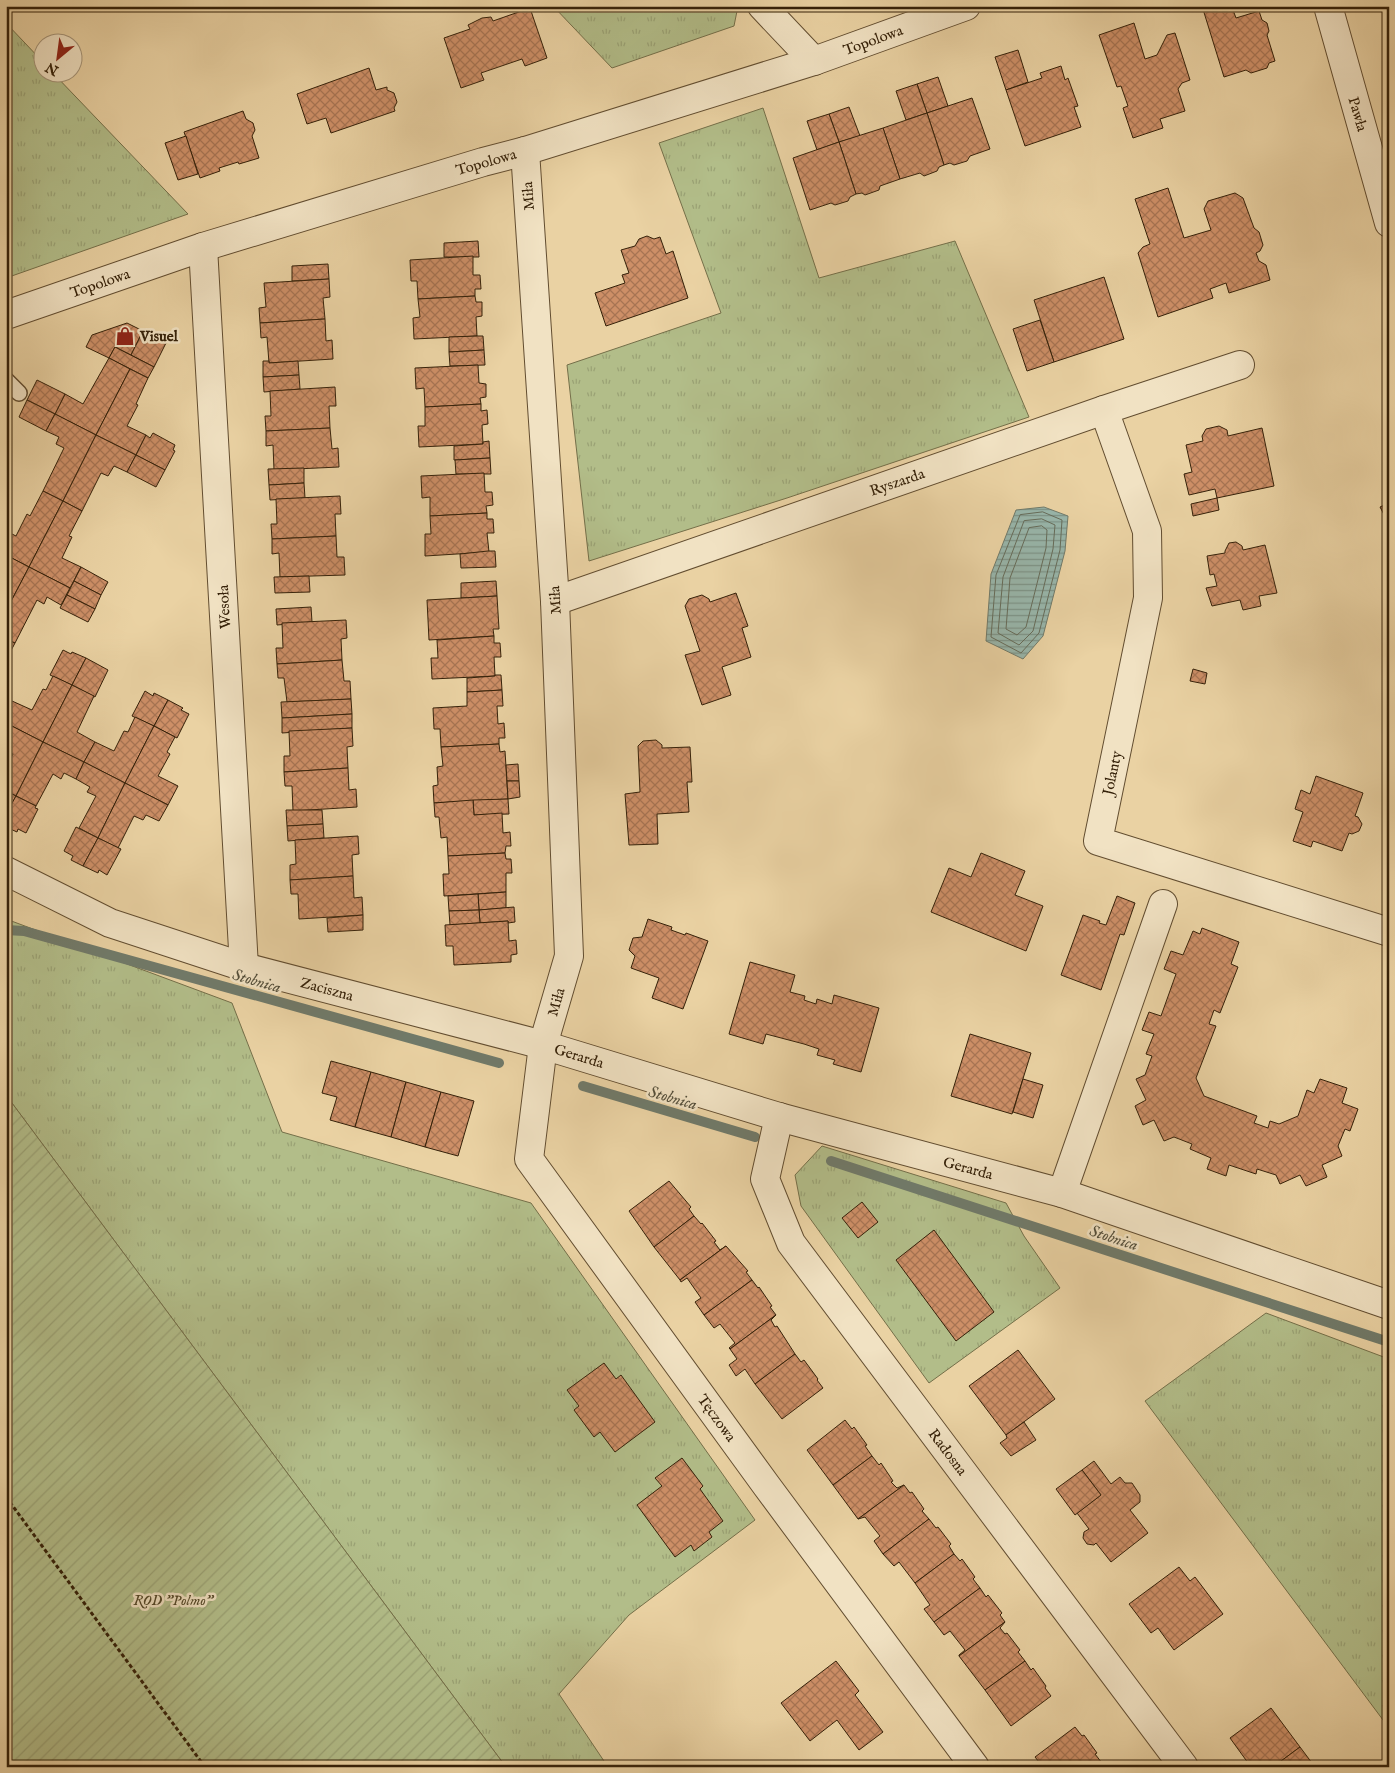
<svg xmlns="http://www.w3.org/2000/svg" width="1395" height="1773" viewBox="0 0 1395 1773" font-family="'IM FELL English',serif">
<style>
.grass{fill:url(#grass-tufts);stroke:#746f49}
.garden{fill:url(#garden-furrows);stroke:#746f49}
.water{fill:url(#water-rules);stroke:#707a6a}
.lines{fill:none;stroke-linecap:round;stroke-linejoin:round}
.shore{stroke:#666c5a;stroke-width:1}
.stream{stroke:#707a6a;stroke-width:10}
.building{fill:url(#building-cross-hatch);stroke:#352109}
.lane-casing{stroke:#624d30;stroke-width:18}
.street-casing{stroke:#624d30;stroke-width:30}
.path{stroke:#352109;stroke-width:3;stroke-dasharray:4 2.5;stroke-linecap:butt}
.lane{stroke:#f1e2c3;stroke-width:15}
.street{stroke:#f1e2c3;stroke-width:28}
.labels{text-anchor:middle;stroke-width:5;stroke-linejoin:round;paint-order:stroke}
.street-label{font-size:15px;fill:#352109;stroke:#f1e2c3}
.poi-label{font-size:15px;font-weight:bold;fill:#352109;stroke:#f1e2c3;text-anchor:start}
.park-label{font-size:15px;font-style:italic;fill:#544829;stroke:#f1e2c3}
.water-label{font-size:16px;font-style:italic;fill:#534e3a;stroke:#f1e2c3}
</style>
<defs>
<pattern id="grass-tufts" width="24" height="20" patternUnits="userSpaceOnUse" patternTransform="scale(1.25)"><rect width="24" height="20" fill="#b2bd89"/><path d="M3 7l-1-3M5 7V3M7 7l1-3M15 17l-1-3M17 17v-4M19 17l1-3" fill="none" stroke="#9aa275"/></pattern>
<pattern id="garden-furrows" width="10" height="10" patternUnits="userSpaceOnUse" patternTransform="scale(1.25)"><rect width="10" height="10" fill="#b2bd89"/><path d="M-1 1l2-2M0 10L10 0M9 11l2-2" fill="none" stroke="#9aa275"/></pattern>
<pattern id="water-rules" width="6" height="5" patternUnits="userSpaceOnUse" patternTransform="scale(1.25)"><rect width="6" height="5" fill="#98b6ab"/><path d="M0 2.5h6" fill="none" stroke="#7d9489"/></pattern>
<pattern id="building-cross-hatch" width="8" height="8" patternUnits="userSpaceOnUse" patternTransform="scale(1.25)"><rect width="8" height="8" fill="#cd8f67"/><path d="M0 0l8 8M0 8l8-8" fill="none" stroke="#a77453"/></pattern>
</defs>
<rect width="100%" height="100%" fill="#ead2a3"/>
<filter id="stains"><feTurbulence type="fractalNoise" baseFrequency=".004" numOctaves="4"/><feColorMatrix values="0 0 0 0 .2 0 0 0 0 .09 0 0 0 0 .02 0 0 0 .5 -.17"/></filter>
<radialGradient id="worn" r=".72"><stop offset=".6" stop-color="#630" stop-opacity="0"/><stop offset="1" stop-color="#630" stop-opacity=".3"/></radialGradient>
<g class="grass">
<polygon points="553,6 738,6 734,26 612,68"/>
<polygon points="6,23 42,61 42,72 53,73 188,214 6,278"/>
<polygon points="763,108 819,278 955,241 1029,417 787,498 589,561 567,365 721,313 659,143"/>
<polygon points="6,919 232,1003 282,1132 531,1203 755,1520 629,1615 559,1694 608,1767 506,1767 6,1095"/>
<polygon points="822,1146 1006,1203 1024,1236 1060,1288 929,1383 801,1206 795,1175"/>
<polygon points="1266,1313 1389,1359 1389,1728 1145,1401"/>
</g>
<polygon class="garden" points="6,1095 506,1767 6,1767"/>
<polygon class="water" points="1044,507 1068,516 1065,551 1043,636 1023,659 986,641 991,574 1016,510"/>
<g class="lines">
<g class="shore">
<polygon points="1043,512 1062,520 1060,550 1039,633 1021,653 991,637 996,575 1020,515"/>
<polygon points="1042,519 1055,525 1053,549 1033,631 1019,645 998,633 1003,577 1024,521"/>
<polygon points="1042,526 1047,530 1046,548 1026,627 1017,635 1006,629 1010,578 1029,528"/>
</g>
<g class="stream">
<polyline points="6,930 24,931 499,1063"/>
<polyline points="583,1086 755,1137"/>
<polyline points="831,1161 1389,1342"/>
</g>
</g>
<g class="building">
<polygon points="1202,6 1235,6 1233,10 1236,18 1259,11 1262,20 1267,23 1269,31 1267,35 1275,61 1269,63 1267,68 1251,73 1246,70 1224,77"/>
<polygon points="530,8 547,58 525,66 522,59 481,73 484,80 461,88 444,38 470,29 468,25 482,18 491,17 493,21"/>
<polygon points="1134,23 1145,59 1157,55 1167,35 1175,33 1190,80 1182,83 1178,89 1185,111 1160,119 1163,128 1133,138 1123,108 1128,106 1121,86 1117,87 1099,35"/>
<polygon points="1018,50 1028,82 1006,90 995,57"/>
<polygon points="1061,66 1065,80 1068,78 1078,106 1074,107 1081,127 1025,146 1006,90 1042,78 1040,73"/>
<polygon points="369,68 376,90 387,87 387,90 394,93 397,102 394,108 395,111 331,133 326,118 307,124 297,94"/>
<polygon points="938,77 948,106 927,113 917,84"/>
<polygon points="917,84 927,113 906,120 896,91"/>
<polygon points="972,98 990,149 970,156 967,161 954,165 950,163 944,165 927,113"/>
<polygon points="849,107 860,136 839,142 829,114"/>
<polygon points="243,111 246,119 253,123 255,130 252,136 259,158 239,164 238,162 219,168 220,171 200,178 184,132"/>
<polygon points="927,113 944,165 939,167 937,171 924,176 920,173 900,179 883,128"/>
<polygon points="829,114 839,142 817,150 807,121"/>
<polygon points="883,128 900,179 880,186 879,190 865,195 862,193 856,194 839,142"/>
<polygon points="186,136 198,174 178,180 165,143"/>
<polygon points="839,142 856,194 850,197 848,201 835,205 831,203 810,210 793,158"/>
<polygon points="1168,188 1184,238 1211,230 1204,209 1208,201 1235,193 1243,198 1254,228 1259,232 1263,245 1260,251 1256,253 1259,261 1266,265 1270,280 1229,293 1226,283 1210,289 1213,298 1158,317 1138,253 1143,247 1150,244 1135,199"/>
<polygon points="647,236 654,239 660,237 666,254 673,251 688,298 606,326 595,293 625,283 622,275 629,273 621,250 635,246 639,239"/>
<polygon points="478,241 479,257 444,257 444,243"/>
<polygon points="473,256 473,275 480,275 481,289 475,289 475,296 418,299 417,281 411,281 410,260"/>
<polygon points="328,264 329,279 292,281 292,266"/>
<polygon points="1104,277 1124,339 1054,362 1034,300"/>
<polygon points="329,279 330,297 323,298 325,319 260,323 259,308 266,307 264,283"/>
<polygon points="475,296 476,302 482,302 482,316 476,317 477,336 414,339 413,318 420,317 418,299"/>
<polygon points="325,319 326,341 332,340 333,359 269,363 267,337 261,338 260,323"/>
<polygon points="1040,320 1054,362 1027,371 1013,329"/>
<polygon points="127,323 143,331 131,355 115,347 109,358 86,347 92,335"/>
<polygon points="143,331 166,343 154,367 131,355"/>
<polygon points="477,336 483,336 484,350 449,352 449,337"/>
<polygon points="115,347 154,367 148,378 109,358"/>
<polygon points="484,350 485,365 450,366 449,352"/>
<polygon points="109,358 130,369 96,435 55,414 65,394 83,404"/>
<polygon points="263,361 269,361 269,363 298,361 299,375 263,377"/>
<polygon points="478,365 479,383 486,384 486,397 480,398 481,404 425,407 424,388 416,389 415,368"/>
<polygon points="130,369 148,378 136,404 138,405 127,426 146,435 136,455 96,435"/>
<polygon points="299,375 300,389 264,392 263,377"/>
<polygon points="37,380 65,394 55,414 27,400"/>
<polygon points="335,387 336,406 329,406 330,428 266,431 265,416 271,416 270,391"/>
<polygon points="27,400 55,414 46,431 19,417"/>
<polygon points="481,404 481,411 487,410 488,424 482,425 483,444 419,447 418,426 425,426 425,407"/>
<polygon points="55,414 96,435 63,501 43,491 64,448 56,444 59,437 46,431"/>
<polygon points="1219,426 1227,430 1228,436 1262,428 1274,486 1217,498 1215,489 1189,495 1184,474 1192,472 1186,445 1203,441 1202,436 1206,429"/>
<polygon points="330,428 332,449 338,448 339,467 274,470 273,445 266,446 266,431"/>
<polygon points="153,433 175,445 173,450 175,451 165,470 136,455 146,435 150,438"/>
<polygon points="96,435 136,455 127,472 114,466 108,476 101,473 82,511 63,501"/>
<polygon points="489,441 490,458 454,460 454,446 483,444 483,442"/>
<polygon points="136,455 165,470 156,487 127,472"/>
<polygon points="490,458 491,474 456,474 455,460"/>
<polygon points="304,468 304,483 269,485 268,469"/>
<polygon points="484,473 485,492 492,492 493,505 486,506 487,513 430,516 430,497 422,498 421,476"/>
<polygon points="304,483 305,498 270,500 269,485"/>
<polygon points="43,491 63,501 29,567 6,555 6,531 16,536 27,514 30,516"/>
<polygon points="340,496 341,514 335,514 336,536 272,539 271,524 277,524 276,499"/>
<polygon points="1217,498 1219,510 1193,516 1191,504"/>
<polygon points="63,501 82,511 69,536 72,537 62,558 81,567 70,588 29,567"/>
<polygon points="1389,503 1389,524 1380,507"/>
<polygon points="487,513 487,519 493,519 494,533 487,533 489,552 425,556 425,534 431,534 430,516"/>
<polygon points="336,536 337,557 344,557 345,575 280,577 279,553 272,554 272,539"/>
<polygon points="1236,542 1242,546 1243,550 1265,545 1277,593 1259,596 1261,606 1243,610 1240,600 1212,606 1206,588 1217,586 1214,574 1210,575 1207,556 1225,553 1225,551 1229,543"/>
<polygon points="488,551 495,551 496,567 461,568 460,554"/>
<polygon points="6,555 29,567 6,611"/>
<polygon points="29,567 70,588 61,605 47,597 44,604 37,600 15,643 6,639 6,611"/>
<polygon points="81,567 108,582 101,595 74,581"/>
<polygon points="309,576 310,592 275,593 274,577"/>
<polygon points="74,581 101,595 95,609 67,595"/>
<polygon points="496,581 497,596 461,598 461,583"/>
<polygon points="736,593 748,626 742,628 751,657 722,667 731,695 702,705 685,655 700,651 685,606 689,599 702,595 709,599 710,602"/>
<polygon points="67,595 95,609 88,622 60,608"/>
<polygon points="497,596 499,629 493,629 494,636 429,640 427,600"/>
<polygon points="311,607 312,622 277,625 276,609"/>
<polygon points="346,620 347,638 341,639 342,660 277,664 276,648 283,648 282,623"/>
<polygon points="494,636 494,643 500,643 501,657 494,657 495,676 432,679 431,658 438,658 437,640"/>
<polygon points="6,639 15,643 6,660"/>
<polygon points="63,650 71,654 72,652 86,658 72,685 50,675"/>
<polygon points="86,658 108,670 95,697 72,685"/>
<polygon points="342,660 344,681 350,681 351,699 287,702 284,678 278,678 277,664"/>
<polygon points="1193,669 1207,673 1205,684 1190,681"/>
<polygon points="495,675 501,675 502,690 467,692 467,678 495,676"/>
<polygon points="53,676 72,685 43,742 6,723 6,713 12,701 32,710 43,689 46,690"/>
<polygon points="72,685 94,696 77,732 95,742 84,762 43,742"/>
<polygon points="502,690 503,706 497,706 498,724 504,723 505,738 499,738 499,744 441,747 440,729 434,729 433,708 467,706 467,692"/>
<polygon points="145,691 153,696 154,693 168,700 154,726 132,716"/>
<polygon points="6,698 12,701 6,713"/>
<polygon points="351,699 352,714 282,718 281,702"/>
<polygon points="168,700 183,708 181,710 189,714 177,738 154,726"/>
<polygon points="352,714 352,728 282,733 282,718"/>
<polygon points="135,717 154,726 125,783 84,762 95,742 114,751 124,731 128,732"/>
<polygon points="6,723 43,742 16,796 6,791 6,768 13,754 6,751 8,744 6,743"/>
<polygon points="154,726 175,737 167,752 170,754 158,776 178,786 168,805 125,783"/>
<polygon points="352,728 353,746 347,747 348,768 284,772 284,756 290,756 289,731"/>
<polygon points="656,740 662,745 662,748 690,747 692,782 687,782 689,812 657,814 658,844 629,845 625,794 640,792 638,746 643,741"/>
<polygon points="43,742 84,762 76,779 64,773 61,779 53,774 36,806 16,796"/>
<polygon points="499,744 500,752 505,751 508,799 434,803 433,786 438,785 437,767 443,766 441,747"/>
<polygon points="84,762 125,783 98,838 79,828 96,796 87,792 90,787 76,779"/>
<polygon points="518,764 519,781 507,781 506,765"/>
<polygon points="348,768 349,790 356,789 357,807 293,811 292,786 285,786 284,772"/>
<polygon points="1316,776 1363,793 1355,816 1358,817 1362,824 1359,831 1352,834 1349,833 1342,851 1313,841 1311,847 1293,841 1303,812 1295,809 1301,790 1310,794"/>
<polygon points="507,781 519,781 520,797 508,799"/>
<polygon points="125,783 168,805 159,821 146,815 143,820 134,816 118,848 98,838"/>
<polygon points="6,791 16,796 6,814"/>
<polygon points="16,796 36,806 35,808 38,809 26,833 18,829 17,832 6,827 6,814"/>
<polygon points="508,799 509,814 474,815 473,800"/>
<polygon points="473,800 474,815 502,813 503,833 510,832 511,846 506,846 505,853 448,856 447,837 441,838 439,817 435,817 434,803"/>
<polygon points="286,810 322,810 323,824 287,826"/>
<polygon points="323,824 324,838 288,841 287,826"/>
<polygon points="76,827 98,838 83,866 71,860 73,856 64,851"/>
<polygon points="358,836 359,854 352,855 353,876 290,880 290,865 296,864 295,840"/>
<polygon points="98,838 121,849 107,875 99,870 98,873 83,866"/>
<polygon points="505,853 506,859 511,859 512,873 506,873 506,892 444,896 443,874 449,874 448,856"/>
<polygon points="981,853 1025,871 1015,895 1043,906 1026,951 931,912 949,868 971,877"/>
<polygon points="353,876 354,898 362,897 363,915 299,919 298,894 291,894 290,880"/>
<polygon points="506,892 506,908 479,910 478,894"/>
<polygon points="478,894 479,910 449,911 448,896"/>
<polygon points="1117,896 1135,903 1124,935 1120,934 1101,990 1061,975 1083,915 1100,921 1099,923 1106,925"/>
<polygon points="514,907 515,922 508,923 508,921 480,923 479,910"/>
<polygon points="479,910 480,923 450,925 449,911"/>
<polygon points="363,915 363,930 328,932 327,918"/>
<polygon points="648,919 672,927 671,930 685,935 686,933 708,941 683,1009 652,998 659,978 631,968 635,956 629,950 633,938 642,937"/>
<polygon points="508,921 509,941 516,940 517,954 511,955 511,962 454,965 453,946 446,946 445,925"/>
<polygon points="1202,928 1239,942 1231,964 1238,967 1220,1013 1214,1010 1209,1024 1216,1026 1196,1078 1204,1096 1257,1116 1254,1123 1268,1128 1270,1121 1279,1124 1298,1116 1307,1090 1314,1093 1320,1079 1347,1088 1342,1103 1358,1109 1350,1131 1345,1129 1338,1146 1342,1156 1322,1165 1327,1177 1306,1186 1300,1175 1280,1184 1276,1175 1257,1169 1256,1174 1229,1165 1226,1176 1207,1169 1211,1158 1190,1149 1192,1144 1174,1137 1164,1141 1154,1120 1143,1125 1135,1106 1146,1100 1136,1079 1145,1075 1152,1056 1146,1054 1154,1034 1142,1030 1149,1012 1161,1016 1176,974 1164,969 1171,951 1183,955 1193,931 1200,934"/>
<polygon points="750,962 795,975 790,992 805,996 804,1000 816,1004 817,999 832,1004 834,995 879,1008 861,1072 833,1064 835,1060 817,1055 819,1049 804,1044 766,1034 763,1044 729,1034"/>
<polygon points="970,1034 1031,1053 1012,1114 951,1096"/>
<polygon points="331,1061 371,1072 355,1127 330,1120 337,1097 322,1093"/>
<polygon points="371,1072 406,1082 391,1137 355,1127"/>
<polygon points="1023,1079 1043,1085 1033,1118 1013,1112"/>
<polygon points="406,1082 441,1092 425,1147 391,1137"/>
<polygon points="441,1092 474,1101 458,1156 425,1147"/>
<polygon points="669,1181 691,1207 689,1209 694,1216 654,1247 629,1211"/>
<polygon points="862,1202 878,1222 858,1238 842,1218"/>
<polygon points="694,1216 701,1224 702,1223 716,1241 714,1242 720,1250 726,1246 680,1280 654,1247"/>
<polygon points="934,1230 994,1312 956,1341 896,1260"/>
<polygon points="726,1246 748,1271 746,1272 752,1280 704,1315 695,1302 701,1298 687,1278 681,1282 680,1280"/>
<polygon points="752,1280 758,1288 759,1287 772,1306 770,1307 776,1315 730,1349 729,1348 735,1343 720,1324 714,1328 704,1315"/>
<polygon points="776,1315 771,1320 775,1327 777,1326 795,1354 755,1384 745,1369 736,1376 729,1365 737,1359 730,1349"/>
<polygon points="1018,1350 1055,1399 1006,1435 969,1386"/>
<polygon points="795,1354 801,1362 804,1360 818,1379 817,1380 823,1388 782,1419 755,1384"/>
<polygon points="604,1363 616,1379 621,1375 655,1422 615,1452 600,1432 594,1437 574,1410 579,1406 567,1390"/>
<polygon points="845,1420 852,1429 854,1427 867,1445 865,1446 872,1456 833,1485 807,1450"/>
<polygon points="1024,1422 1036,1440 1011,1456 1000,1443 1007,1438 1006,1435"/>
<polygon points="872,1456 879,1465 881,1463 893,1481 891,1482 897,1488 904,1485 858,1519 833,1485"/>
<polygon points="682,1458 703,1486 700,1489 723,1521 709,1532 712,1537 694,1551 691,1545 675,1557 637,1505 662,1486 655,1478"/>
<polygon points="1094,1461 1111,1484 1120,1477 1125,1483 1132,1483 1140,1495 1140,1502 1130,1510 1148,1533 1111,1562 1096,1543 1094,1545 1087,1544 1083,1538 1084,1532 1089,1529 1077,1513 1101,1495 1082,1470"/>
<polygon points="1082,1470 1101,1495 1075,1515 1056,1489"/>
<polygon points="904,1485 910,1493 912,1492 924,1509 922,1511 929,1519 883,1554 874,1541 880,1536 865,1517 858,1519"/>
<polygon points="929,1519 936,1528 938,1527 951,1544 949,1546 954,1554 915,1583 899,1562 894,1566 883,1554"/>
<polygon points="954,1554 960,1561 962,1559 975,1577 973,1579 980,1588 934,1622 924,1609 930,1605 915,1583"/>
<polygon points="1179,1567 1190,1581 1195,1577 1223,1614 1174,1650 1158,1628 1151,1633 1129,1604"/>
<polygon points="980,1588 986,1597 988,1595 1002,1613 1000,1615 1005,1622 959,1656 959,1655 965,1650 950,1631 944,1635 934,1622"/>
<polygon points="1005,1622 1000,1628 1005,1634 1007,1633 1020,1650 1018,1652 1025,1661 985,1690 959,1656"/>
<polygon points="836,1661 859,1691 855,1695 883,1732 859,1750 837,1720 810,1741 781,1703"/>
<polygon points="1025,1661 1031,1670 1033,1668 1046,1686 1045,1688 1051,1696 1011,1726 985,1690"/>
<polygon points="1271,1708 1300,1747 1273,1767 1251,1767 1230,1738"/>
<polygon points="1075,1727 1082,1736 1084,1735 1097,1753 1095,1754 1102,1763 1097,1767 1043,1767 1035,1757"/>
<polygon points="1300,1747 1315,1767 1273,1767"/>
</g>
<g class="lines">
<g class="lane-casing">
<polyline id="lane" points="6,380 19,393"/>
</g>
<g class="street-casing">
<g id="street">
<polyline points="762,6 814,61"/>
<polyline points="1328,6 1389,223"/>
<polyline points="525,151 555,601 569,956 543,1045 529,1159 766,1485 975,1767"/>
<polyline points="203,247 244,967"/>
<polyline points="6,315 203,247 483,162 525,151 814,61 966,6"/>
<polyline points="1104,410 1147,531 1148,598 1098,841 1389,932"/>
<polyline points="555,601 1104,410 1240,365"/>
<polyline points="6,871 110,923 244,967 543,1045 779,1117 1062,1193 1389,1305"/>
<polyline points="779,1117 765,1179 791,1243 1184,1767"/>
<polyline points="1062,1193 1163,904"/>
</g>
</g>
<polyline class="path" points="6,1497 205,1767"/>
<use href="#lane" class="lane"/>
<use href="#street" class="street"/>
</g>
<defs>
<g id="shop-bare" transform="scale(1.5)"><path d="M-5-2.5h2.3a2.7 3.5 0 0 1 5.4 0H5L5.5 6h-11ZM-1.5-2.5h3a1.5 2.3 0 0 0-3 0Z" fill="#8f2418" stroke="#f1e2c3" stroke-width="2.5" paint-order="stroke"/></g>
</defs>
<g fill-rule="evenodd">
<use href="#shop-bare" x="125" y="336"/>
</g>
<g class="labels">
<g class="street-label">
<text transform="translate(873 40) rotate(-20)" y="5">Topolowa</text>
<text transform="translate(1358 114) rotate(74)" y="5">Pawła</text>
<text transform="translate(486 162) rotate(-16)" y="5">Topolowa</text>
<text transform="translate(528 196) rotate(-94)" y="5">Miła</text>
<text transform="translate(100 283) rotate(-19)" y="5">Topolowa</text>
<text transform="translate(897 482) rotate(-19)" y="5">Ryszarda</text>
<text transform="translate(555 600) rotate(-93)" y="5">Miła</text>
<text transform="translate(224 607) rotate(-93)" y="5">Wesoła</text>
<text transform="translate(1112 773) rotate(-78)" y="5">Jolanty</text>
<text transform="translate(327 989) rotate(15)" y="5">Zaciszna</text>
<text transform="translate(556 1002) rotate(-74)" y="5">Miła</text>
<text transform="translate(579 1056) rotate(17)" y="5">Gerarda</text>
<text transform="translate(968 1168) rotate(15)" y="5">Gerarda</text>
<text transform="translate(717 1418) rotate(54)" y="5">Tęczowa</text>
<text transform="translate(948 1452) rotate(53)" y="5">Radosna</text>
</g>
<g class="poi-label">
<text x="140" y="341">Visuel</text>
</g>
<g class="park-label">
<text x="173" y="1605">ROD "Polmo"</text>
</g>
<g class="water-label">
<text transform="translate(257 980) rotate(16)" y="6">Stobnica</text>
<text transform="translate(673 1097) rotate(16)" y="6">Stobnica</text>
<text transform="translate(1114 1237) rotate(18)" y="6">Stobnica</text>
</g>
</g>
<rect width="1395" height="1773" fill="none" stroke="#ead2a3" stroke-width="25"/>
<rect x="8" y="8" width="1380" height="1758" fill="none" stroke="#352109" stroke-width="2.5"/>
<rect x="12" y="12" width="1370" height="1748" fill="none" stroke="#352109"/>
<g transform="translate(58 58) rotate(209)"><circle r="24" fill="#f1e2c3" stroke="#a69579"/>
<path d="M0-4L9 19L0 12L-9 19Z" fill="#8f2418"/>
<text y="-8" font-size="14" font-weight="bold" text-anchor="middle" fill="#352109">N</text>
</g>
<rect width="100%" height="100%" filter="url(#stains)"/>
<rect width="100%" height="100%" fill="url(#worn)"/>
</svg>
